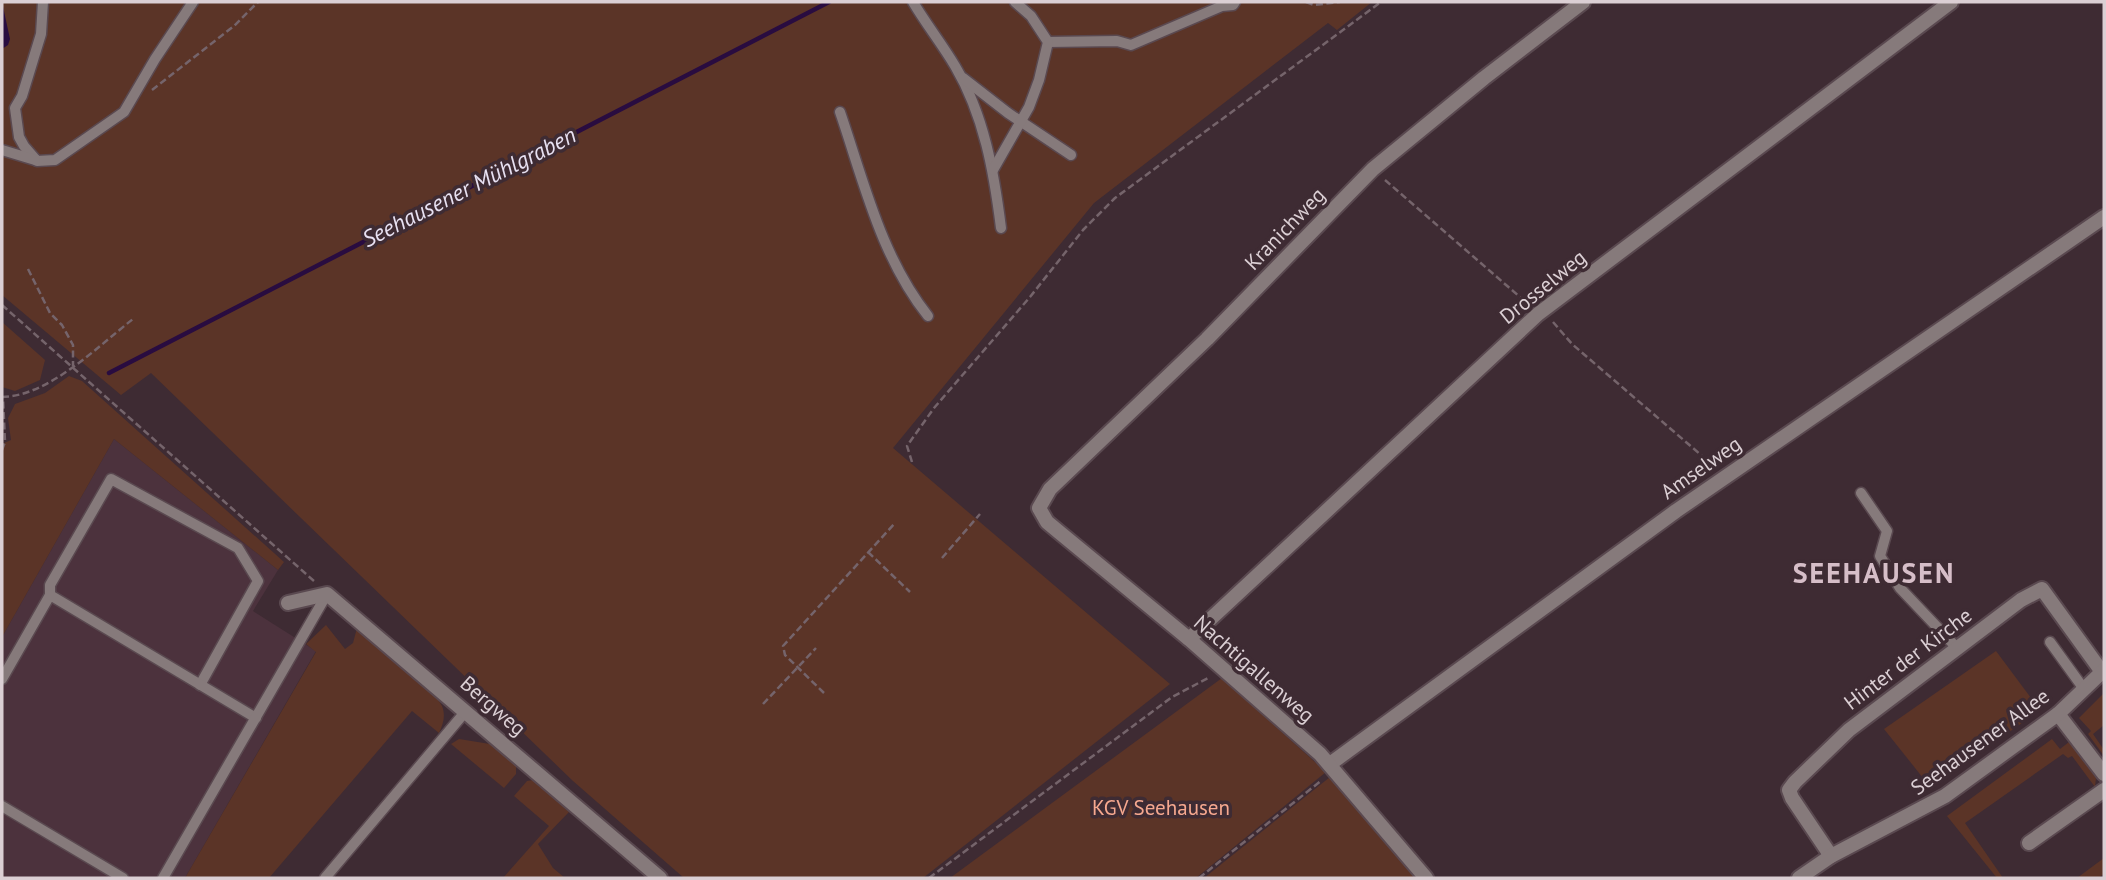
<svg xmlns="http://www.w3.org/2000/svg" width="2106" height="880" viewBox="0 0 2106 880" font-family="'PT Sans',sans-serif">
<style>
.built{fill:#4c323d}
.green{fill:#5b3427}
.water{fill:#290c40}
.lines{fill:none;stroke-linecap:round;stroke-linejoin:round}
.stream{stroke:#290c40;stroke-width:4.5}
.service-casing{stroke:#5a4950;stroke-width:13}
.minor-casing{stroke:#5a4950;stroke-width:18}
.tertiary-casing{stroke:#5a4950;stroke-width:18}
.path{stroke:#75646b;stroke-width:2.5;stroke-dasharray:7 3.5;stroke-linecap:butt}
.service{stroke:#867a7b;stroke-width:10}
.minor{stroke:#867a7b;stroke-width:14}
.tertiary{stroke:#867a7b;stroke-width:14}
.labels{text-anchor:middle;stroke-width:7;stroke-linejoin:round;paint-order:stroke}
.street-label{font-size:21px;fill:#dbcfd4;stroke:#3e2b33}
.park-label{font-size:21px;fill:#f6a88f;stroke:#3e2b33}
.water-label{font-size:23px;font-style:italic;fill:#e8e1f2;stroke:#3e2b33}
.district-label{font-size:28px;font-weight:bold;letter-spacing:2px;fill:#d6bec8;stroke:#3e2b33}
</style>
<rect width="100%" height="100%" fill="#3e2b33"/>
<polygon class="built" points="114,439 278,570 253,611 316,651 185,878 2,878 2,637"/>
<g class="green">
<polygon points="2,2 1372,2 1337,30 1328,23 1094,203 893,448 1170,684 923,878 684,878 573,781 151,373 121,395 2,295"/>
<polygon points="2,322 45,360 40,380 15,391 2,387"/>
<polygon points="69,376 82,381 284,562 278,570 114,439 2,637 2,444 11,440 8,418 15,404 45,393"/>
<path d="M326,625L345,649L353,643L357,628C376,645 432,686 442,706C446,716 443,724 439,733L412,711L269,878H185L316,652L306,644Z"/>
<polygon points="1996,651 2040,710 1931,788 1884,729"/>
<polygon points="1222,678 1326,772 1196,878 950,878"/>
<polygon points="2104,693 2104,725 2093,734 2104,750 2104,756 2088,734 2091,731 2079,718"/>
<polygon points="459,739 490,744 516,765 516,774 504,788 451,744"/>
<polygon points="2052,739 2060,749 2069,742 2096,778 2095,787 2072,756 2068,758 2063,754 1965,823 2003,878 1997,878 1947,816"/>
<polygon points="1330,777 1418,878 1204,878"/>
<polygon points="533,780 569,812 538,844 553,868 565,878 503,878 549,826 514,796 527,781"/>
<polygon points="2104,858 2104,874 2098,878 2077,878"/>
</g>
<polygon class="water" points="2,2 10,39 8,45 2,49"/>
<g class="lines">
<polyline class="stream" points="109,373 829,2"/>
<g class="service-casing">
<g id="service">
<polyline points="43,2 41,34 22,96 15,108 19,137 24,146 37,161 55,160 124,112 155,59 193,2"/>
<path d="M913,2C926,24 942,44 955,66C984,115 994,172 1001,228"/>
<polyline points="1048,42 1117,41 1131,45 1222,6 1233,5 1235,2"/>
<polyline points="963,78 1008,113 1071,155"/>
<path d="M840,112C864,182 881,257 928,316"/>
<polyline points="2,150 35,160"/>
<polyline points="993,170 1029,107 1039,80 1048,42 1031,16 1015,2"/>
<polyline points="1861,493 1887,531 1880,556 1900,588 1956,647"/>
<polyline points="50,595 50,585 111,479 238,548 258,581 200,685"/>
<polyline points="2050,642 2084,689"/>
<polyline points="2,679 50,595 256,718"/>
<polyline points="2,806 123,878"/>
<polyline points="163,878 327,594"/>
<polyline points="325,878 466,711"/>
</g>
</g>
<g class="minor-casing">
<g id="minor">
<polyline points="288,603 327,594 660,878"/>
<polyline points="1189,639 1538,314 1951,2"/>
<polyline points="2058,714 2104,774"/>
<polyline points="1330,764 1676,511 2104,217"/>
<polyline points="2029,843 2104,790"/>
<polyline points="1831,856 1792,798 1789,790 1795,782 1849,730 2021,600 2042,589 2102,672"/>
<polyline points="1426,878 1320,754 1189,639 1059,532 1047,522 1039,508 1050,489 1207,339 1373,169 1484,78 1583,2"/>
</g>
</g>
<g class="tertiary-casing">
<polyline id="tertiary" points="1799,878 1831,856 1945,796 2058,714 2104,670"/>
</g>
<g class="path">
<polyline points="1306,2 1314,5 1340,2"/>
<polyline points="152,90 234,26 258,2"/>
<polyline points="1385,180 1528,304"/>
<polyline points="28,269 50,313 62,325 73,345 73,366"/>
<polyline points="2,305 314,581"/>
<polyline points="1553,322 1572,344 1715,467"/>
<path d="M2,397C49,396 97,347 133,319"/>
<polyline points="2,450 5,442 3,397"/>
<polyline points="912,462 907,446 934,408 1030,297 1083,230 1115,198 1381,2"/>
<polyline points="868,552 910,592"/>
<polyline points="942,558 980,514"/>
<polyline points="824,693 785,655 783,646 895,523"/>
<polyline points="763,704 816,648"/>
<polyline points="929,878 1172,697 1210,677"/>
<polyline points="1199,878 1322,780"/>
</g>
<use href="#service" class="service"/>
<use href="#minor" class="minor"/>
<use href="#tertiary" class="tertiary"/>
</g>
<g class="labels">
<g class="street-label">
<text transform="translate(1285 229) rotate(-46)" y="7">Kranichweg</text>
<text transform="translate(1543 287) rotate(-39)" y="7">Drosselweg</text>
<text transform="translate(1701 468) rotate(-35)" y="7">Amselweg</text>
<text transform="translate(1908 659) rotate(-37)" y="7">Hinter der Kirche</text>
<text transform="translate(1254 669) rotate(41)" y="7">Nachtigallenweg</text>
<text transform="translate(493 706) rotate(41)" y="7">Bergweg</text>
<text transform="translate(1980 742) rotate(-36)" y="7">Seehausener Allee</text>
</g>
<g class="park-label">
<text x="1161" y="815">KGV Seehausen</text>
</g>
<g class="water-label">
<text transform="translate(469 187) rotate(-27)" y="8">Seehausener Mühlgraben</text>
</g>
<g class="district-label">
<text x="1874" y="583">SEEHAUSEN</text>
</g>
</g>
<rect width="2106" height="880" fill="none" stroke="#dbcfd4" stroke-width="7"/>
</svg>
